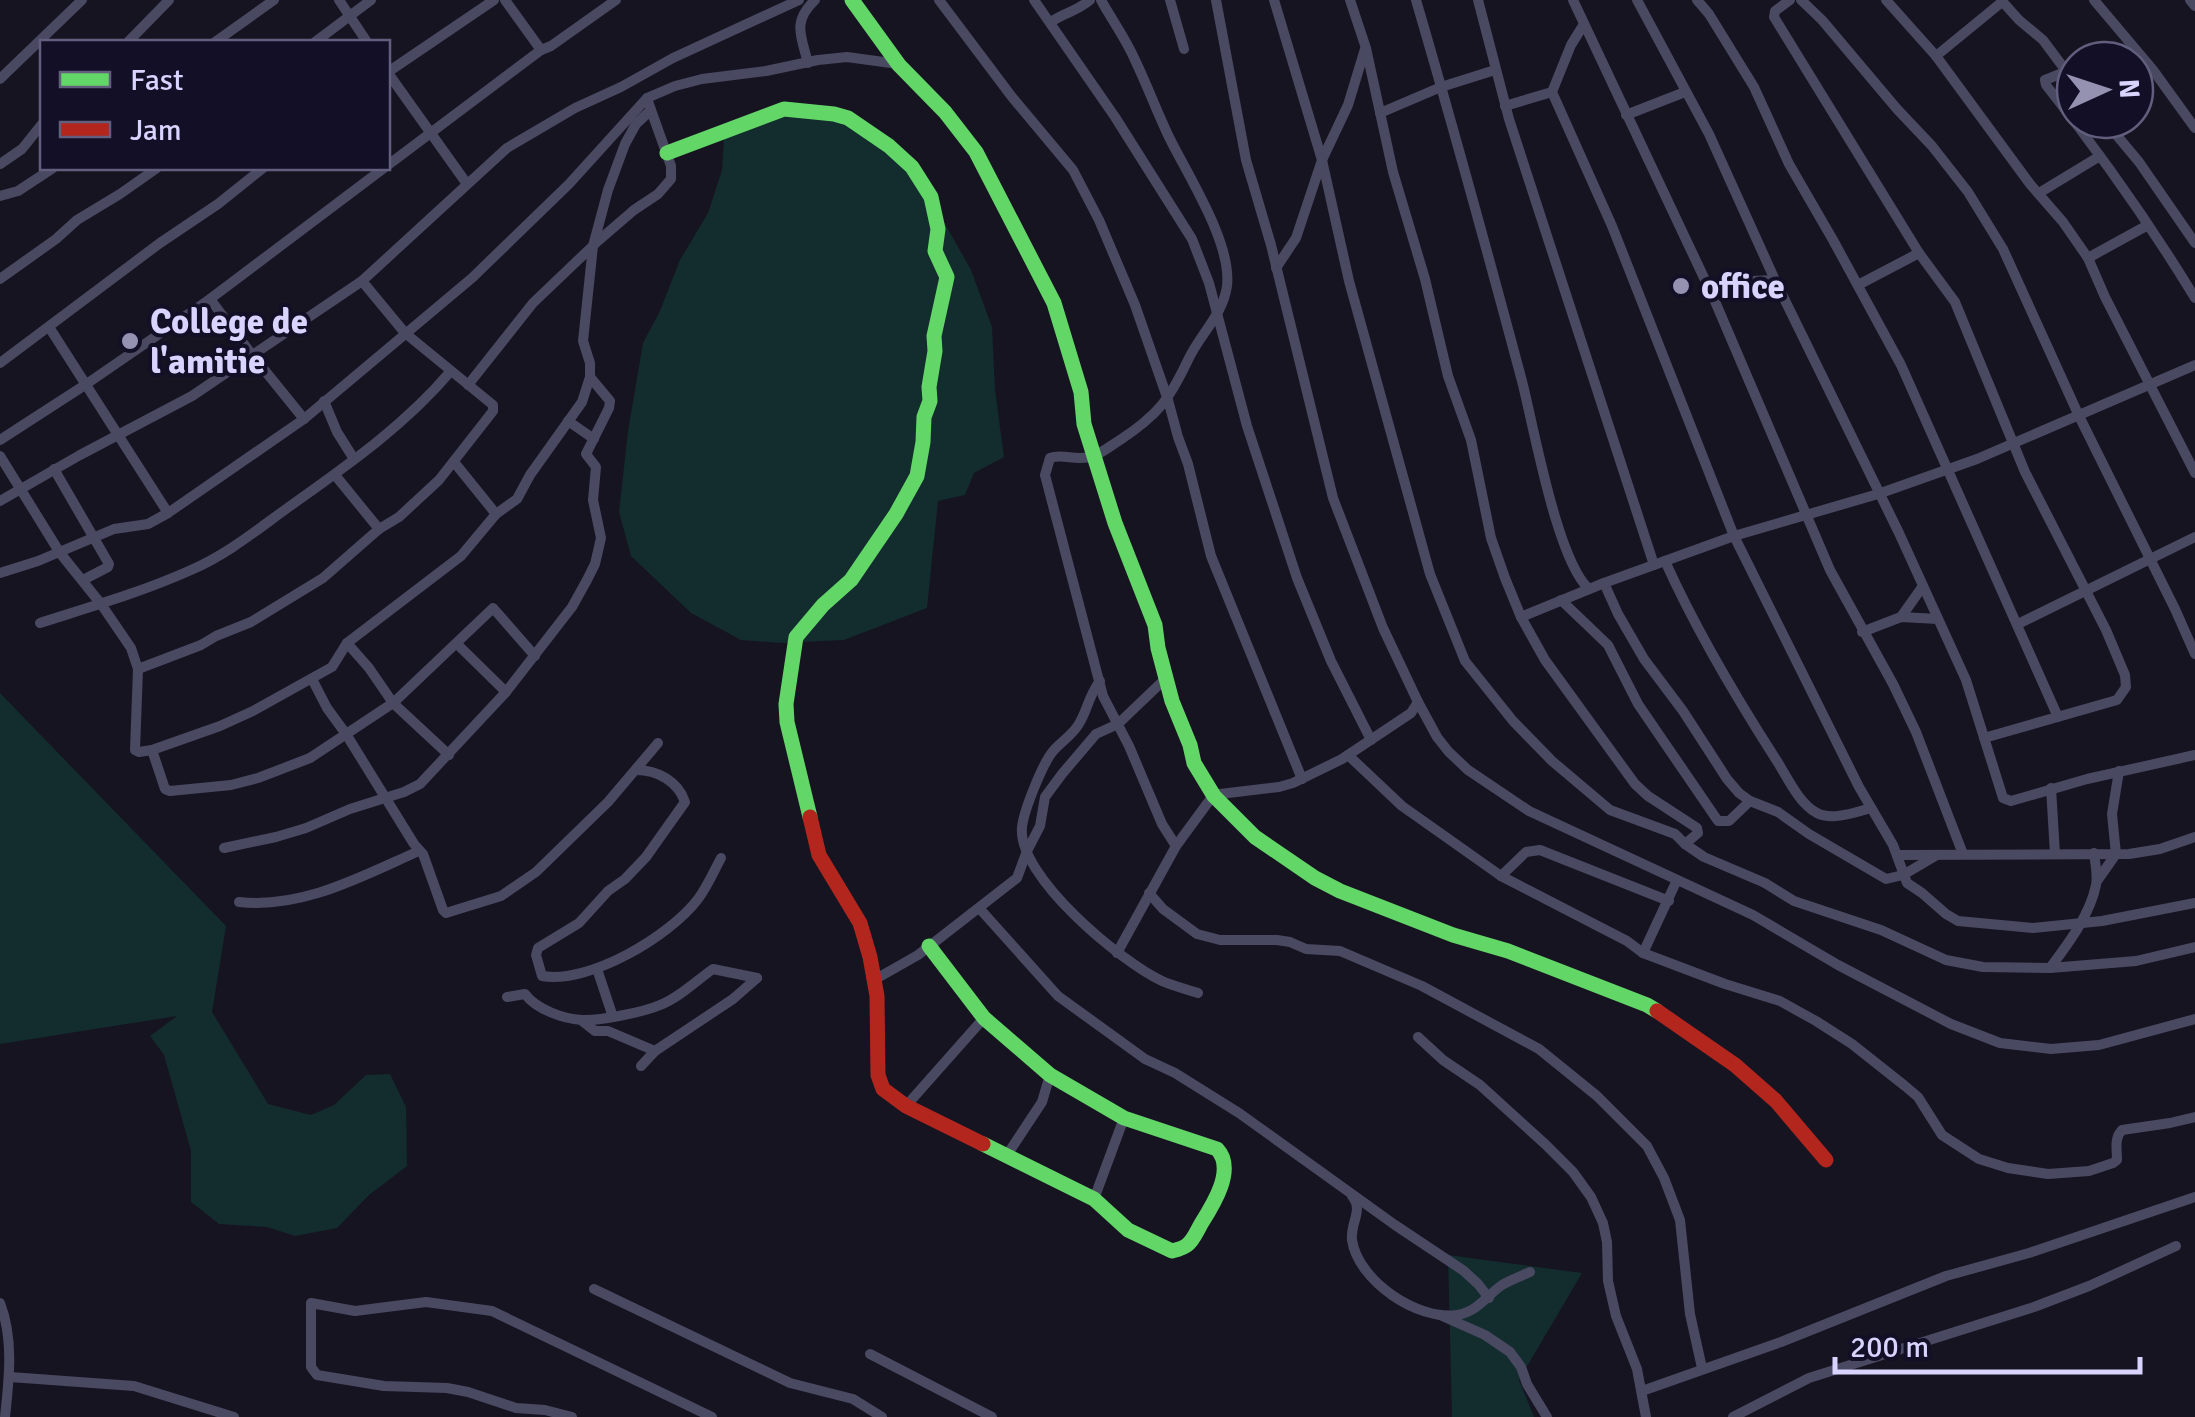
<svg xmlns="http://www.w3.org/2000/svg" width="2195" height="1417" viewBox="0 0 2195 1417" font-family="Signika,sans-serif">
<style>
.green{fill:#132c2d}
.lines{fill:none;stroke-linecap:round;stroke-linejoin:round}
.street{stroke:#4a4962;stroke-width:10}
.fast{stroke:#63d668;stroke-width:15}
.jam{stroke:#b3261e;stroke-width:15}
.poi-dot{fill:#9591b1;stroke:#130f26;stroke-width:4}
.labels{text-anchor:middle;stroke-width:8;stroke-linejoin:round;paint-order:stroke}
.poi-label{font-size:35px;font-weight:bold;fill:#d9d4ff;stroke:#130f26;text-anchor:start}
</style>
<rect width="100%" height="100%" fill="#161421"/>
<g class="green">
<polygon points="793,110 820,112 883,144 931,199 971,270 992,327 995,390 1004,457 974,473 965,495 938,501 927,608 844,640 781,643 741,640 691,613 631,556 619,512 628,431 643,343 659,313 680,260 708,213 722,170 724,139"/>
<polygon points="0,693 226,926 212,1012 268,1104 311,1115 334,1105 366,1075 390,1074 406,1107 407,1166 369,1195 337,1228 295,1236 267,1227 219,1224 191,1202 191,1151 164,1055 150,1036 177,1016 0,1044"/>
<polygon points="1448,1255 1582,1273 1519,1380 1534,1417 1452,1417"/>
</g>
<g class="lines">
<g class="street">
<polyline points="339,0 367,42"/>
<polyline points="505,0 541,50"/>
<polyline points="939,0 1012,97 1073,170 1099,220 1135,305 1168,400 1178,437 1188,464 1211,556 1302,779"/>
<polyline points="1034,0 1115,117 1192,239 1209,283 1247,426 1297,578 1331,661 1371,740"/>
<path d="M1101,0C1112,20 1126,39 1135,60C1147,85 1157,112 1169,137C1188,176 1232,243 1227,286C1223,315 1200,334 1188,360C1169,400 1158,415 1120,440C1112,445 1103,452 1094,456C1077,462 1063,453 1050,458L1045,475L1103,696L1129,746L1162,824L1176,846"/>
<polyline points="1170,0 1184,49"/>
<polyline points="1274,0 1322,160 1349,281 1430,574 1465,661 1513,721 1552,761 1610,810 1675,834 1685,844 1704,857 1765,883 1794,901 1881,930 1946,960 1983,967 2050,968 2136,961 2195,947"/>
<polyline points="1350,0 1366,48 1393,172 1425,279 1448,376 1471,440 1491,538 1505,578 1521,617 1545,660 1635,784 1648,796 1697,828 1698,833 1685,844"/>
<path d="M1416,0C1453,126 1488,254 1522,381C1534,428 1557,560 1589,589"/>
<polyline points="1478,0 1509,119 1654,565"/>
<polyline points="1573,0 1714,299 1830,570 1893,684 1916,732 1963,854"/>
<polyline points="1637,0 1709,134 1775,280 1899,533 1966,680 2003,798 2011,801 2087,779 2195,755"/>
<polyline points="1697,0 1709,14 1754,87 1789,164 1833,240 1901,365 2058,717"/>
<polyline points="1790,0 1775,11 1774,17 1919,253 1955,302 2025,472 2106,630 2125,675 2126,687 2117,700 1984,738"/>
<polyline points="1801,0 1822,20 1897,109 1932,146 1968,192 2003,249 2079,416 2175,609 2195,654"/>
<polyline points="1886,0 1936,56 2030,184 2063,222 2088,258 2105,297 2195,473"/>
<polyline points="2001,0 2019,20 2043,40 2075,83"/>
<polyline points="2094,0 2153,70 2195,128"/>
<polyline points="2190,0 2195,6"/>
<path d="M1051,22C1065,12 1076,12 1090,0"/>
<polyline points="1584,24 1571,45 1552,92 1612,226 1734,536 1859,787 1893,845 1907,883 1922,893 1946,914 1958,921 2033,928 2102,921 2195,903"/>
<polyline points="128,42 169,0"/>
<polyline points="215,42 274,0"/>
<polyline points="315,42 371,0"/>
<polyline points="1936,56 2002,2"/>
<path d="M808,63C801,35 792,22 815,0"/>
<polyline points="388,72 494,0"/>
<path d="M2065,72L2045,80L2046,85C2100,153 2150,224 2195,298"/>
<polyline points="388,73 467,184"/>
<polyline points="0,79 82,0"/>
<polyline points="1505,106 1552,92"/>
<polyline points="1380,113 1441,87 1495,70"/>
<polyline points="1626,115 1685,92"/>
<polyline points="2104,120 2139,162 2195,243"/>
<polyline points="0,164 22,149 42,124"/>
<polyline points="388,165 541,50 551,46 616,0"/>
<polyline points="2039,193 2100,156"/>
<polyline points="0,196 18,191 53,168"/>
<polyline points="2088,258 2148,225"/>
<polyline points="1276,268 1296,238 1322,160 1348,105 1365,49"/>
<polyline points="0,279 56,239 77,220 120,194 157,168"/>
<polyline points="1858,285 1919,253"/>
<polyline points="210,299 253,356 304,419"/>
<polyline points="1714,299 1751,281 1775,280"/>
<polyline points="49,327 168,513"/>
<polyline points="0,363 160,243 218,204 263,168"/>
<polyline points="468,385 533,303 598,241 634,210 658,194 671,179 671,166 651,110"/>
<polyline points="324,401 337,432 354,459"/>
<polyline points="568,421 594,439"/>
<polyline points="0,440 85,385 210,299 384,168"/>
<polyline points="0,456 60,553 101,604 131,648 138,669 135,750 139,752 152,750 220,726 253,711 332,667 347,643 461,556 496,514 517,499 530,475 582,402 590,377"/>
<polyline points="454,462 496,514"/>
<polyline points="54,469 109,564 108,567 83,580"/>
<polyline points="335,475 379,529"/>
<polyline points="0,501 80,455 192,396 362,281 507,148 575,108 621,87 673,58 799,0"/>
<path d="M1665,561C1696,630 1734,694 1775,758C1787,776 1798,803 1817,813C1832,821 1856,812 1871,808"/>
<polyline points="0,573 38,561 114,529 148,524 168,513 304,419 472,278 569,184 647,98 675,86 702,79 766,71 818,60 847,57 898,64"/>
<polyline points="1604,583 1618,614 1644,659 1683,711 1727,779 1739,793 1750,801 1778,812 1809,834 1886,879 1903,875 1937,855"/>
<polyline points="1561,600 1608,645 1638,704 1718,821 1729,821 1750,801"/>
<polyline points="1521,617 1604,583 1734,536 1878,494 1977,459 2195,365"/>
<polyline points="1901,617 1923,586"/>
<path d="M40,623C90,607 142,592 191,570C230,553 259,528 293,504C349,464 405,425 450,372"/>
<polyline points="2018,624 2195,537"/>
<polyline points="1862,632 1901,617 1938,619"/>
<polyline points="347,643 369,668 393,703 449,755"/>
<polyline points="457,644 506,692"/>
<polyline points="138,669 201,645 216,636 251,622 323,578 379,529 399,517 439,480 493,411 493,405 405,333 362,281"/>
<polyline points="312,679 327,708 346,734 414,844 423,854 443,910 446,913 501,896 536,872 608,802 658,743"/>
<path d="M1100,681C1089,695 1088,708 1080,722C1075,733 1062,741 1054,750C1043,762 1024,810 1022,827C1017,876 1121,962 1162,981C1173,986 1186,989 1198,993"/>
<polyline points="1418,702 1437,737 1448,751 1468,770 1529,811 1753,915 1838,965 1951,1024 2000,1043 2051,1049 2099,1045 2195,1019"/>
<polyline points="152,750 165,789 170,791 231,785 258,778 310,758 393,703 493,608 535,656"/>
<path d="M1348,755L1402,806L1501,876L1627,941L1643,953L1725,984L1780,1001L1816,1021L1852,1044L1905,1086L1918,1097L1942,1135L1979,1159L2008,1168L2048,1174L2089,1171L2113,1163L2117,1160C2117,1149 2114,1138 2122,1130L2170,1123L2195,1117"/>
<path d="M636,770C657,770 678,781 685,802L646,857L625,879L608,891L579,923L538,948L536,955L542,976C590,984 670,936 698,899C707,887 714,871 721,858"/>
<polyline points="2051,788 2055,854"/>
<polyline points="224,848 276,837 306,828 350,809 404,792 420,784 506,692 572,607 587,580 595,564 601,538 593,500 596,467 586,454 609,408 610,401 590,377 590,363 583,341 593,246 608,190 625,144 636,124 651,110 647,98"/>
<polyline points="1897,855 2129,854 2160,849 2195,837"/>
<polyline points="1501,876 1526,852 1540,850 1669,901"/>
<polyline points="2097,881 2116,854 2112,814 2119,771"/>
<polyline points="1149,893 1163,909 1197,934 1220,940 1277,940 1290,942 1306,949 1340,951 1422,986 1539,1049 1597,1096 1647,1146 1664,1178 1680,1220 1690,1314 1702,1368"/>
<path d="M239,902C303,909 362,876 419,851"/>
<polyline points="980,909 1058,996 1145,1059 1175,1073 1239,1113 1395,1225 1464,1271 1478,1284 1489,1298"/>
<polyline points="1117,953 1176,846 1209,801 1220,794 1279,787 1293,783 1342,759 1411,713 1418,702 1383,628 1333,498 1271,245 1246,160 1216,0"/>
<polyline points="1643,953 1677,880"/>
<path d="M2050,968C2068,944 2090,915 2096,885C2098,874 2095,863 2094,853"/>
<polyline points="597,969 613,1017"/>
<polyline points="874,980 918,955 1017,878 1027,851 1040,826 1045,797 1062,774 1096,734 1118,724 1165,679"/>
<path d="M507,997L525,994C536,1009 563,1019 582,1020C599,1021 644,1012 660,1005C679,998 697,980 713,969L757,978"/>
<polyline points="581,1020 595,1031 608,1031 655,1051"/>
<polyline points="1418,1037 1443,1060 1480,1085 1545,1144 1573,1172 1591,1197 1603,1223 1607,1242 1608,1281 1616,1316 1637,1369 1646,1417"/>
<polyline points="641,1066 655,1051 733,999 757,978"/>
<polyline points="906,1106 984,1018"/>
<polyline points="1007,1155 1042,1102 1050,1075"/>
<path d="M1352,1196C1364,1210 1350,1223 1352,1240C1358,1281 1418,1321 1457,1315C1479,1311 1486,1296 1502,1285C1510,1280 1521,1276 1530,1272"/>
<polyline points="1094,1199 1124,1118"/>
<polyline points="594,1289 790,1383 853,1399 882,1417"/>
<path d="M0,1303C14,1339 9,1380 5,1417"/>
<polyline points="1440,1315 1485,1335 1510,1352 1521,1367 1527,1384 1547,1417"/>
<polyline points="870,1354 992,1417"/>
<polyline points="10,1377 134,1386 234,1417"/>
<polyline points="1642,1391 1781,1342 1946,1276 2029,1253 2195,1197"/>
<polyline points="572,1417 545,1410 516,1408 468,1392 447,1388 384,1386 317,1375 311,1367 311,1303 355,1311 426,1302 492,1311 712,1417"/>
<polyline points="1733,1417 1809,1378 2034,1307 2089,1286 2176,1246"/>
</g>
<g class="fast">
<polyline points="852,0 899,65 945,112 976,152 1054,303 1081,392 1084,424 1115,523 1155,625 1158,648 1172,701 1190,745 1194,763 1214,796 1255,837 1315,878 1340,891 1453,935 1508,951 1647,1005 1657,1011"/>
<polyline points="667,153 784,109 834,114 848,118 889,146 912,167 931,197 938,229 935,251 947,277 934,336 935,351 929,387 930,401 924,417 923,442 917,476 896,514 851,580 823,605 796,637 786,704 787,722 810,817"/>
<path d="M929,946L984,1018L1050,1075L1124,1118L1217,1149C1236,1169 1213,1205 1201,1224C1197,1231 1193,1241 1187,1245C1184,1248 1176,1250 1172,1251L1128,1230L1094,1199L983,1144"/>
</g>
<g class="jam">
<polyline points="810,817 819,855 860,923 870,957 877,996 878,1075 883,1089 906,1106 983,1144"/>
<polyline points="1657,1011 1735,1065 1776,1101 1826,1160"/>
</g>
</g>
<g class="poi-dot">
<circle cx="1681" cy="286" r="10"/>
<circle cx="130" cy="341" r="10"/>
</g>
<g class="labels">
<g class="poi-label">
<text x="1701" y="298">office</text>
<text x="150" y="333">College de<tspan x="150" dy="40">l'amitie</tspan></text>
</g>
</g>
<rect x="40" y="40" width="350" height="130" fill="#130f26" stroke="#625e7d" stroke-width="2.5"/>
<rect x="60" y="72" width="50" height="15" fill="#63d668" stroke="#625e7d" stroke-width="2.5"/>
<text x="130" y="90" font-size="30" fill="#d9d4ff">Fast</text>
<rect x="60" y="122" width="50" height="15" fill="#b3261e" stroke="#625e7d" stroke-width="2.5"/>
<text x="130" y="140" font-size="30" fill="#d9d4ff">Jam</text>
<g transform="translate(2105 90) rotate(87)"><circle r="48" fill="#130f26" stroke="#625e7d" stroke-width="2.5"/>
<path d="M0-8L18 38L0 25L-18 38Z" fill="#9591b1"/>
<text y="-15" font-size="28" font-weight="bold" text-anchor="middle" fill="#d9d4ff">N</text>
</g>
<path d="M1835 1357v15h305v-15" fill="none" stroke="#d9d4ff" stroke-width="5"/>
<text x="1850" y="1357" font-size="30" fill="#d9d4ff" stroke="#130f26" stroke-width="8" paint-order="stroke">200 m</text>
</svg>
